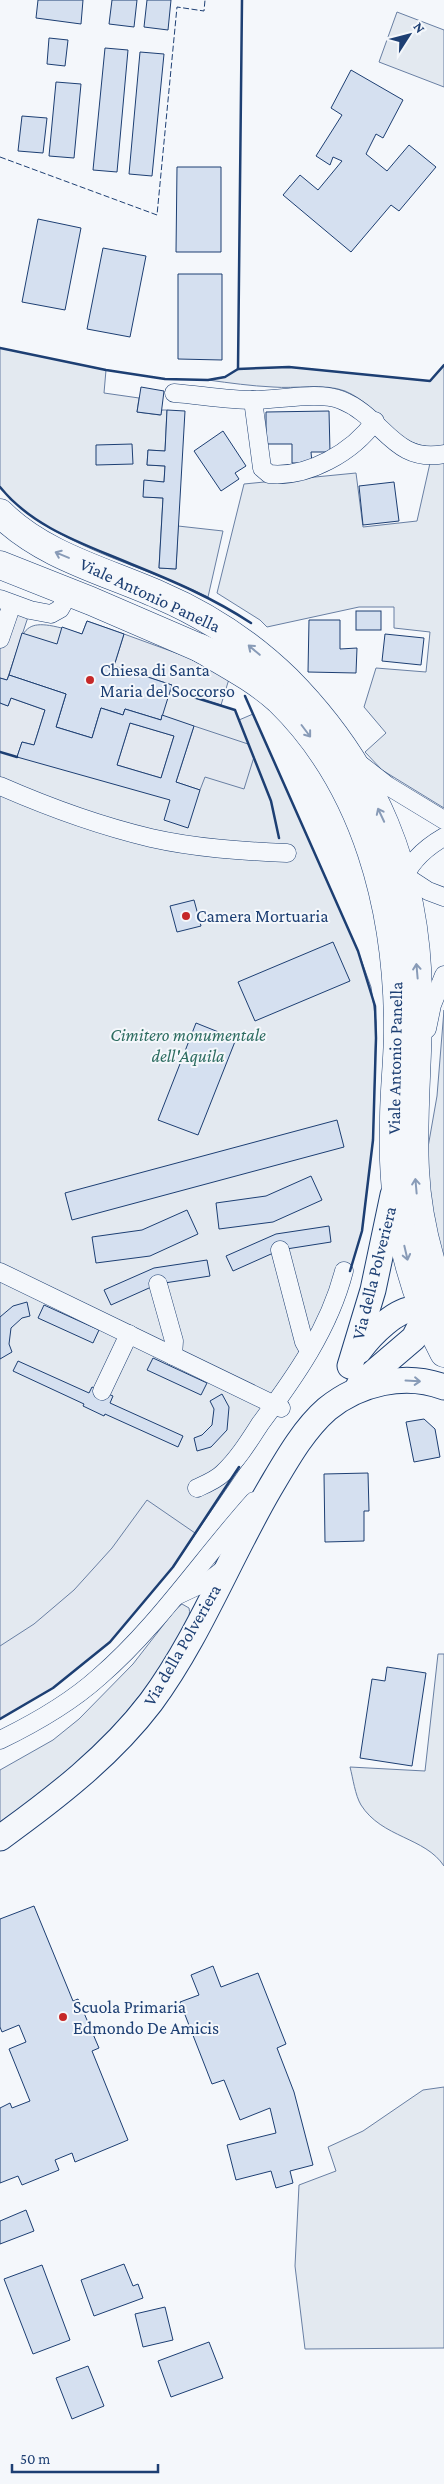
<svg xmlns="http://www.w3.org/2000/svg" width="444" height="2484" viewBox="0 0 444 2484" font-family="'Crimson Pro',serif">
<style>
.green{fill:#e3e9f0;stroke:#687fa3}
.parking{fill:#e3e8f0;stroke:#687fa3}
.building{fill:#d5e0f0;stroke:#1d3f73;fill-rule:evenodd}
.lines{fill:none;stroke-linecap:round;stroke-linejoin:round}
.street-casing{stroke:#1d3f73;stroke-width:19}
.secondary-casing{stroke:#1d3f73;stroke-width:27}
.primary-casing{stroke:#1d3f73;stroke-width:29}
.street{stroke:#f4f7fb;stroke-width:18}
.secondary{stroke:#f4f7fb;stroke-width:25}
.primary{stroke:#f4f7fb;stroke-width:28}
.fence{stroke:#1d3f73;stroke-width:1;stroke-dasharray:6 2.5;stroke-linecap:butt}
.wall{stroke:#1d3f73;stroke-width:2.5}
.oneway{stroke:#889bb7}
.poi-dot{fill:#c62828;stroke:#f4f7fb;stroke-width:2}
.labels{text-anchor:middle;stroke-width:4;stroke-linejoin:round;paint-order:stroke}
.street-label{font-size:18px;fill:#1d3f73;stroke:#f4f7fb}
.poi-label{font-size:18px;fill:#1d3f73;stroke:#f4f7fb;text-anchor:start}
.park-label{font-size:18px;font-style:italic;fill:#2c6c60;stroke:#f4f7fb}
</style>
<rect width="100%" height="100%" fill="#f4f7fb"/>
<g class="green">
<polygon points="397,12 444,30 444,87 379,62"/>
<path d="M0,348L106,370L104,393L139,398L137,412L160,415L162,410H167L165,451L148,450L147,465L165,466L164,482L144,481V497L163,498L159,568L176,569L178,526L223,531L208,597C143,565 46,544 0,487Z"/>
<path d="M444,365V447C392,451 387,409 345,391C324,383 295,389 273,387C251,386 230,383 208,380L225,377L238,369L289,367L430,381Z"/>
<polygon points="444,461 444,808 382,770 365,752 386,733 364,707 376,668 426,672 430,632 394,628 394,607 359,607 267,627 260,620 217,593 244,484 356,473 363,527 417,521 430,463"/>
<path d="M87,621L124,634L114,666L172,685L171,690L235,710L239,720L253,714L358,951L371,987L376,1022L373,1140L362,1231L335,1322L293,1391L173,1567L110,1642L53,1688L0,1719V678L7,680C25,625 19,614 82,634Z"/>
<polygon points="444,1010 444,1273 433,1233 427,1153 437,1096"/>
<path d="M182,1604L189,1608C192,1617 182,1630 177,1639C135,1715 72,1773 0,1822V1770L53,1740L79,1719L133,1664L175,1610Z"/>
<path d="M438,1654H444V1866C425,1837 382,1838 361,1805C355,1795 353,1778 350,1767L425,1771Z"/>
<polygon points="444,2087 444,2348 305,2349 295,2266 299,2185 336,2171 328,2147 363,2131 423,2090"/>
</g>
<g class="parking">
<polygon points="0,591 32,605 7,680 0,678"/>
<polygon points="124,634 190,658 229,679 221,705 171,690 172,685 114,666"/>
<polygon points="11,698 45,710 34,745 22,742 17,757 0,752 0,703 8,706"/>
<polygon points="130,723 174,736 161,778 117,765"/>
<polygon points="194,726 248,744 254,757 244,789 205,777 200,790 176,782"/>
<polygon points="147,1500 195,1533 173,1567 110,1642 53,1688 0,1719 0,1646 34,1624 74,1590 112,1548"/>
</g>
<g class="building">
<polygon points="38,0 83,0 81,24 36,18"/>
<polygon points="112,0 137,0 134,27 109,24"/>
<polygon points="147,0 171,0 168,30 144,27"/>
<polygon points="49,38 68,40 65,66 47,64"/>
<polygon points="105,48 128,50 117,172 93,170"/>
<polygon points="140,52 164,54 152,176 129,174"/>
<polygon points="351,70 403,100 383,138 376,134 366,154 387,171 409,145 436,167 399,211 391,205 351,252 283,195 300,175 318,190 342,161 333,157 330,165 316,156 342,115 331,108"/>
<polygon points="56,82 81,84 74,158 49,156"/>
<polygon points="22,116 47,118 43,153 18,151"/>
<polygon points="177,167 221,167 221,252 176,252"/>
<polygon points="38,219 81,228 65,310 22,302"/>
<polygon points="103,248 146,256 130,337 87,329"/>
<polygon points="178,274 222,274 222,360 178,359"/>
<polygon points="141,387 164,391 161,415 137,412"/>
<polygon points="167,410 185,411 176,569 159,568 163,498 143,497 144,480 164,482 165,466 147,465 148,450 165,451"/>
<polygon points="329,411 330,452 311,452 312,463 292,463 292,444 266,444 266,412"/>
<polygon points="223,431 246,466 235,473 239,479 221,491 194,451"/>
<polygon points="132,444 133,464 96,465 96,445"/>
<polygon points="394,482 399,521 363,525 359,486"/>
<rect x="356" y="611" width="25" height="19"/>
<polygon points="309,620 340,620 340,649 357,648 356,673 308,672"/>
<polygon points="87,621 124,634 114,666 172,685 161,720 125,709 123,715 101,708 92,738 56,727 66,694 9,675 22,633 57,644 62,627 82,634"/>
<polygon points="385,634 424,638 421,665 382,661"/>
<path d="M9,675L66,694L56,727L92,738L101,708L123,715L125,709L161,720L162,715L194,726L176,782L200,790L188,828L164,820L170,800L17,757L22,742L34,745L45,710L11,698L8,706L0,703V678L7,680ZM130,723L174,736L161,778L117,765Z"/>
<polygon points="194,900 201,926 177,932 170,906"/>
<polygon points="333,942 350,981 255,1021 238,982"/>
<polygon points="196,1023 236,1039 198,1135 158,1120"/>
<polygon points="337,1120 344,1147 72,1220 65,1193"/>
<polygon points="311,1176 322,1200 273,1222 219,1229 216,1203 266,1196"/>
<polygon points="187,1210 198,1234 150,1256 96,1263 92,1237 142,1230"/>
<polygon points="329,1226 331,1242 280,1250 233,1271 226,1256 276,1234"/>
<polygon points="207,1260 210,1276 158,1284 111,1305 104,1290 154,1268"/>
<polygon points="27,1302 30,1316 22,1318 11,1328 9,1344 12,1352 0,1359 0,1317 13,1306"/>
<polygon points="44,1305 99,1330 93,1343 38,1318"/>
<polygon points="153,1358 207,1383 201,1395 147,1370"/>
<polygon points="18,1361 89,1393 92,1387 113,1396 110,1403 183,1436 178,1447 105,1414 104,1416 83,1406 84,1404 13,1371"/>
<polygon points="222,1394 229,1407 227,1430 211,1447 197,1451 194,1438 202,1435 212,1425 214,1409 210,1401"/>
<polygon points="424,1419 435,1429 440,1457 414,1462 406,1422"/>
<polygon points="368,1473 369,1511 364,1511 364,1541 325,1542 324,1474"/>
<polygon points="387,1667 426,1673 412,1766 360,1758 372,1679 385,1681"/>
<polygon points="34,1906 73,2001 78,1999 99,2048 92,2051 128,2140 75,2162 72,2153 55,2160 59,2170 22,2185 18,2176 0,2183 0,2108 10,2103 12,2108 30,2101 9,2049 26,2042 19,2025 2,2032 0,2027 0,1919"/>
<polygon points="213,1966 221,1987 258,1973 286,2044 277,2048 294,2092 313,2165 290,2171 293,2183 276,2188 271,2171 236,2180 227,2145 276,2133 270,2108 240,2120 224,2080 212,2084 180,2002 199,1995 191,1975"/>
<polygon points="26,2210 34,2231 0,2244 0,2221"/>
<polygon points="124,2264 133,2286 138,2284 143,2298 94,2316 81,2280"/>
<polygon points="42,2265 70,2340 33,2354 4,2279"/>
<polygon points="165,2307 173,2340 143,2347 135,2314"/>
<polygon points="209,2342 223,2378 171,2397 158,2361"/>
<polygon points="88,2366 104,2406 72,2419 56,2378"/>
</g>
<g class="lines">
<g class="street-casing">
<g id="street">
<path d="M174,393C200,395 227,400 254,400C279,400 319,391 341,400C384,417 393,464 444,454"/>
<path d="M253,400L262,468L269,474C308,478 353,452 375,421"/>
<polyline points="0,599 30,610 51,614 60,609 69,593"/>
<polyline points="0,639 12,604"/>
<polyline points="361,765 388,786 444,820"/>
<path d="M0,786C48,807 100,826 151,838C195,848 241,851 287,853"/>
<polyline points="399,872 428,891 444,897"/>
<path d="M402,883C409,862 425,848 444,837"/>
<polyline points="427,1029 432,1005 444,975"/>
<polyline points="280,1250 304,1342 309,1351"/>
<polyline points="0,1272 281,1408"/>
<polyline points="158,1284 174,1341 173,1356"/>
<polyline points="102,1391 129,1334"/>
<path d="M197,1488C206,1484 216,1480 223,1473C238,1459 249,1441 260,1424C295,1377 329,1329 344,1271"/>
<polyline points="178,1595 210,1580 227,1567"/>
<path d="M0,1740C35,1723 69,1704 99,1677C158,1626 202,1559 254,1501"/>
</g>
</g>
<g class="secondary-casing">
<g id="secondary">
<path d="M359,1351C369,1337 399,1304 419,1310C426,1312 433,1319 439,1323"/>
<polyline points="350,1366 373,1290 393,1195"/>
<polyline points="359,1385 414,1338 421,1324 427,1298"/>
<path d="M0,1838C54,1799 110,1756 151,1702C199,1637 229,1558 270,1488C286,1461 303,1430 327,1409C359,1383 405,1372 444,1387"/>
</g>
</g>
<g class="primary-casing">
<g id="primary">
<path d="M0,513C43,556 105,571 159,595C208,616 249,643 287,680C374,768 417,871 418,995C419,1053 412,1111 415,1170C417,1214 428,1259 444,1301"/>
<polyline points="0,565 91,601 216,655"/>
<path d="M200,648C227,664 256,679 279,700C367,786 398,910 398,1029C398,1060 394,1090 394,1120C391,1202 405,1280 444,1353"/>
</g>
</g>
<use href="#street" class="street"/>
<use href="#secondary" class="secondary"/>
<use href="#primary" class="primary"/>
<polyline class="fence" points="0,157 157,215 177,7 204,11 205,0"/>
<g class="wall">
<polyline points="0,348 106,370 165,379 208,380 225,377 238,369 289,367 430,381 444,365"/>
<polyline points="238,369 242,0"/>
<path d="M0,487C33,528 84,544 131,564C173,581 213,598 251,623"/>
<polyline points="171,690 235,710 271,801 279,838"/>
<polyline points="245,696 358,951 375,1006 376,1038 373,1140 362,1231 350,1271"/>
<polyline points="0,752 17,757"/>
<polyline points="0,1719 53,1688 110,1642 173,1567 239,1467"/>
</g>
</g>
<defs><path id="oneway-shaft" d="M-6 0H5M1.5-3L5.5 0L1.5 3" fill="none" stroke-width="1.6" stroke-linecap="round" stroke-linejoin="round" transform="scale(1.25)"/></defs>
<g class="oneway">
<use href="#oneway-shaft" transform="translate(62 555) rotate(-157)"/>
<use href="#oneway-shaft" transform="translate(254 650) rotate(-140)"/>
<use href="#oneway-shaft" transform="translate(306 731) rotate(53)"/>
<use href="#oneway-shaft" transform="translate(381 815) rotate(-115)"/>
<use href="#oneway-shaft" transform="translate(417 971) rotate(-95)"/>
<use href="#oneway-shaft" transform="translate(416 1186) rotate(-95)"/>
<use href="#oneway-shaft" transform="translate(406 1253) rotate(77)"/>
<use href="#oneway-shaft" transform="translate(413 1381) rotate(3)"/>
</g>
<g class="poi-dot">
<circle cx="90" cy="680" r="5"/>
<circle cx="186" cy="916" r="5"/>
<circle cx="63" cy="2017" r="5"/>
</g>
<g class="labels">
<g class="street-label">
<text transform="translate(150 595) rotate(25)" y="6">Viale Antonio Panella</text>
<text transform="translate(395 1058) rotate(-89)" y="6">Viale Antonio Panella</text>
<text transform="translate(374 1273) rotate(-76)" y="6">Via della Polveriera</text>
<text transform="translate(182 1645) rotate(-60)" y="6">Via della Polveriera</text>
</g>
<g class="poi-label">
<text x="100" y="676">Chiesa di Santa<tspan x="100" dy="21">Maria del Soccorso</tspan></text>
<text x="196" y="922">Camera Mortuaria</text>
<text x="73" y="2013">Scuola Primaria<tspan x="73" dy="21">Edmondo De Amicis</tspan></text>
</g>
<g class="park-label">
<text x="188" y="1041">Cimitero monumentale<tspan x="188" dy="21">dell'Aquila</tspan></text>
</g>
</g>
<g transform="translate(409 35) rotate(54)" stroke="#f4f7fb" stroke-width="4" paint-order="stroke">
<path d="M0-4L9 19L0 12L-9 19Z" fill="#1d3f73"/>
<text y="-8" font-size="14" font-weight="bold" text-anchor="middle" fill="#1d3f73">N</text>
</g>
<path d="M12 2464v8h146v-8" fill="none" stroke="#1d3f73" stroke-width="2.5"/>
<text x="20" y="2464" font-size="15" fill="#1d3f73" stroke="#f4f7fb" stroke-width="4" paint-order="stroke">50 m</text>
</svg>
